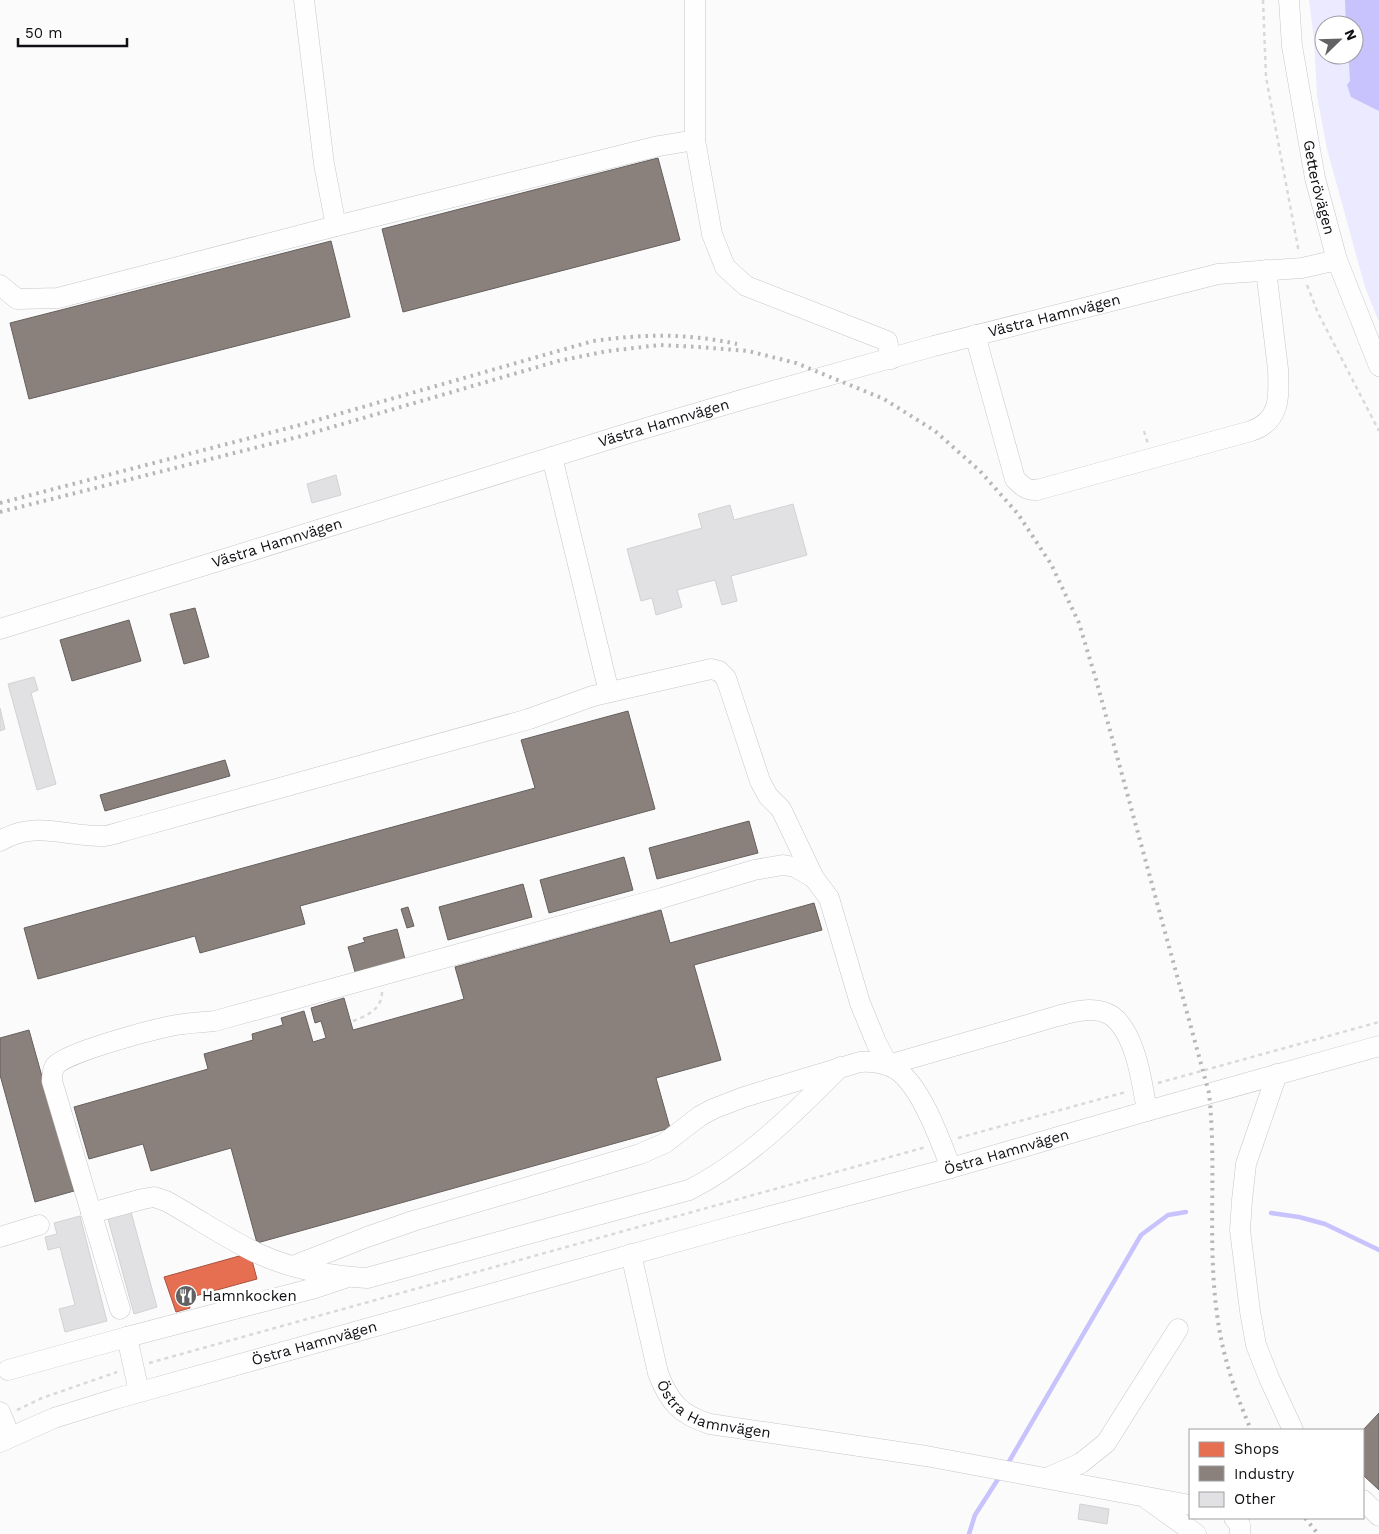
<svg xmlns="http://www.w3.org/2000/svg" width="1379" height="1534" viewBox="0 0 1379 1534" font-family="'Work Sans',sans-serif">
<style>
.green{fill:#ebeafe;fill-rule:evenodd}
.water{fill:#c8c2fd}
.shops{fill:#e76f51;stroke:#a6523f}
.industry{fill:#8a817c;stroke:#655f5d}
.lines{fill:none;stroke-linecap:round;stroke-linejoin:round}
.stream{stroke:#c8c2fd;stroke-width:4.5}
.building{fill:#e1e1e4;stroke:#d2d2d4}
.minor-casing{stroke:#c7c7ca;stroke-width:21}
.path{stroke:#d9d9da;stroke-width:2.5;stroke-dasharray:4 4;stroke-linecap:butt}
.minor{stroke:#fefeff;stroke-width:20}
.rail{stroke:#b7b7b7;stroke-width:4;stroke-dasharray:2.5 5;stroke-linecap:butt}
.labels{text-anchor:middle;stroke-width:5;stroke-linejoin:round;paint-order:stroke}
.street-label{font-size:15px;fill:#101014;stroke:#fff}
.poi-label{font-size:15px;fill:#101014;stroke:#fff;text-anchor:start}
</style>
<rect width="100%" height="100%" fill="#fbfbfc"/>
<path class="green" d="M1309,0H1379V322L1365,287L1327,149L1317,96L1314,40ZM1324,25H1354V55H1324Z"/>
<polygon class="water" points="1345,0 1379,0 1379,111 1351,97 1347,85 1350,81 1349,64 1346,55 1354,55 1354,25 1346,25"/>
<polygon class="shops" points="250,1253 257,1279 188,1298 190,1308 176,1312 164,1277"/>
<g class="industry">
<polygon points="658,158 680,240 403,312 382,229"/>
<polygon points="331,241 350,317 29,399 10,323"/>
<polygon points="195,608 209,657 184,664 170,614"/>
<polygon points="129,620 141,661 72,681 60,640"/>
<polygon points="628,711 655,809 300,906 305,924 200,953 195,936 38,979 24,928 535,788 521,740"/>
<polygon points="225,760 230,776 105,811 100,795"/>
<polygon points="749,821 758,853 657,879 649,848"/>
<polygon points="624,857 633,890 549,913 540,880"/>
<polygon points="523,884 532,917 448,940 439,907"/>
<polygon points="814,903 822,930 694,965 721,1060 656,1078 670,1128 257,1243 231,1148 151,1171 143,1144 89,1159 74,1107 208,1069 204,1054 253,1040 252,1034 283,1025 281,1018 304,1011 313,1042 326,1038 321,1021 315,1023 311,1008 344,998 353,1030 464,999 455,967 661,910 670,943"/>
<polygon points="408,907 414,926 407,928 401,909"/>
<polygon points="397,929 405,959 355,972 348,947 365,942 363,938"/>
<polygon points="29,1030 74,1191 35,1202 0,1075 0,1038"/>
<polygon points="1379,1413 1379,1490 1363,1475 1363,1430"/>
</g>
<g class="lines">
<g class="stream">
<polyline points="1271,1213 1299,1217 1325,1224 1379,1250"/>
<polyline points="1007,1465 1141,1235 1168,1215 1186,1212"/>
<polyline points="969,1534 975,1515 1000,1476"/>
</g>
</g>
<g class="building">
<polygon points="336,475 341,495 312,503 307,484"/>
<polygon points="793,504 807,555 731,576 737,601 722,605 715,580 677,590 682,607 656,615 652,598 641,601 627,549 702,528 698,514 730,505 734,520"/>
<polygon points="34,677 38,690 31,693 56,784 37,790 8,684"/>
<polygon points="0,708 5,729 0,731"/>
<polygon points="131,1212 157,1307 134,1314 108,1219"/>
<polygon points="80,1216 107,1321 65,1332 59,1309 75,1305 60,1247 48,1250 45,1237 57,1234 54,1223"/>
<polygon points="1080,1504 1109,1509 1107,1524 1078,1519"/>
</g>
<g class="lines">
<g class="minor-casing">
<g id="minor">
<polyline points="304,0 324,164 336,226 659,146 695,140"/>
<polyline points="695,0 695,140 712,234 725,267 746,286 887,341 891,359"/>
<path id="s1" d="M1289,0L1292,46L1315,178L1337,260L1379,366"/>
<polyline points="0,285 17,299 58,298 336,226"/>
<path d="M975,335L1015,479C1022,486 1027,491 1037,490L1251,431C1281,421 1279,396 1278,369L1266,270"/>
<polyline points="552,457 609,692"/>
<path id="s2" d="M0,629L626,434L748,398L934,346L1218,274L1302,268L1337,260"/>
<path d="M0,841C35,819 69,838 105,836C111,835 118,833 124,831L529,719L593,696L711,669L719,671L726,678L760,781L768,796L781,809L814,878"/>
<polyline points="1277,1074 1246,1164 1242,1200 1240,1230 1250,1311 1256,1345 1269,1378 1293,1430"/>
<path d="M91,1213L143,1199L154,1197L166,1201C197,1218 227,1239 259,1254C292,1269 331,1276 367,1278L689,1190C745,1162 796,1112 840,1067"/>
<polyline points="0,1237 39,1225"/>
<path id="s3" d="M631,1254L658,1373C669,1402 680,1415 710,1424L926,1456L1190,1505"/>
<path d="M293,1266L367,1237L413,1221L640,1154L665,1143L700,1116L713,1109L744,1097L860,1062C873,1061 886,1063 897,1070C922,1088 940,1140 951,1168"/>
<path d="M120,1309L52,1081C52,1076 52,1071 55,1066C66,1052 155,1029 176,1025C188,1023 202,1022 215,1021L662,898L754,870L783,865L795,867L814,878L829,898L860,1003L876,1042L888,1065C932,1052 976,1040 1020,1027C1039,1022 1071,1010 1090,1010C1097,1010 1106,1012 1112,1016C1136,1034 1142,1083 1147,1111"/>
<polyline points="8,1370 127,1337"/>
<polyline points="139,1392 127,1337 315,1288 345,1278"/>
<polyline points="0,1412 10,1436"/>
<path id="s4" d="M0,1442L54,1418L115,1399L730,1227L951,1168L1147,1111L1379,1046"/>
<polyline points="1047,1478 1081,1463 1106,1443 1178,1329"/>
<polyline points="1147,1499 1196,1534"/>
<polyline points="1363,1500 1379,1516"/>
<polyline points="1234,1518 1240,1525 1240,1534"/>
</g>
</g>
<g class="path">
<polyline points="1263,0 1266,77 1299,253"/>
<polyline points="1307,285 1318,313 1379,431"/>
<polyline points="1144,431 1148,444"/>
<path d="M353,1021C367,1016 382,1009 382,992"/>
<polyline points="1158,1083 1379,1022"/>
<polyline points="958,1138 1126,1092"/>
<polyline points="149,1363 926,1147"/>
<polyline points="17,1410 42,1398 117,1372"/>
</g>
<use href="#minor" class="minor"/>
<g class="rail">
<path d="M0,503L300,425L593,341C644,334 686,333 737,344"/>
<path d="M0,512L298,437L558,361L608,351L660,345L699,347L748,351L796,363L884,399L935,431L980,471L1018,514L1051,564L1079,623L1097,683L1209,1093C1217,1166 1207,1241 1217,1314C1222,1355 1235,1392 1251,1430"/>
<polyline points="1305,1518 1318,1534"/>
</g>
</g>
<defs>
<g id="restaurant-disc" transform="scale(1.125)"><circle r="9.5" fill="#626265" stroke="#fff"/><path d="M-5-6h1v4h1v-4h1v4h1v-4h1v5L-1.5 .5V6h-2V.5L-5-1ZM5-6V6H3V1.5H1.5Q1.5-4 5-6Z" fill="#fff"/></g>
</defs>
<g fill-rule="evenodd">
<use href="#restaurant-disc" x="186" y="1296"/>
</g>
<g class="labels">
<g class="street-label">
<text dy="5" stroke="none"><textPath href="#s1" startOffset="190">Getterövägen</textPath></text>
<text dy="5" stroke="none"><textPath href="#s2" startOffset="1100">Västra Hamnvägen</textPath></text>
<text dy="5" stroke="none"><textPath href="#s2" startOffset="695">Västra Hamnvägen</textPath></text>
<text dy="5" stroke="none"><textPath href="#s2" startOffset="290">Västra Hamnvägen</textPath></text>
<text dy="5" stroke="none"><textPath href="#s4" startOffset="1048">Östra Hamnvägen</textPath></text>
<text dy="5" stroke="none"><textPath href="#s4" startOffset="330">Östra Hamnvägen</textPath></text>
<text dy="5" stroke="none"><textPath href="#s3" startOffset="195">Östra Hamnvägen</textPath></text>
</g>
<g class="poi-label">
<text x="202" y="1301">Hamnkocken</text>
</g>
</g>
<rect x="1189" y="1429" width="175" height="90" fill="#ffffff" stroke="#9f9fa1"/>
<rect x="1199" y="1442" width="25" height="15" fill="#e76f51" stroke="#9f9fa1"/>
<text x="1234" y="1454" font-size="15" fill="#101014">Shops</text>
<rect x="1199" y="1466" width="25" height="15" fill="#8a817c" stroke="#9f9fa1"/>
<text x="1234" y="1479" font-size="15" fill="#101014">Industry</text>
<rect x="1199" y="1492" width="25" height="15" fill="#e1e1e4" stroke="#9f9fa1"/>
<text x="1234" y="1504" font-size="15" fill="#101014">Other</text>
<g transform="translate(1339 40) rotate(67)"><circle r="24" fill="#ffffff" stroke="#9f9fa1"/>
<path d="M0-4L9 19L0 12L-9 19Z" fill="#626265"/>
<text y="-8" font-size="14" font-weight="bold" text-anchor="middle" fill="#101014">N</text>
</g>
<path d="M18 38v8h109v-8" fill="none" stroke="#101014" stroke-width="2.5"/>
<text x="25" y="38" font-size="15" fill="#101014" stroke="#ffffff" stroke-width="4" paint-order="stroke">50 m</text>
</svg>
